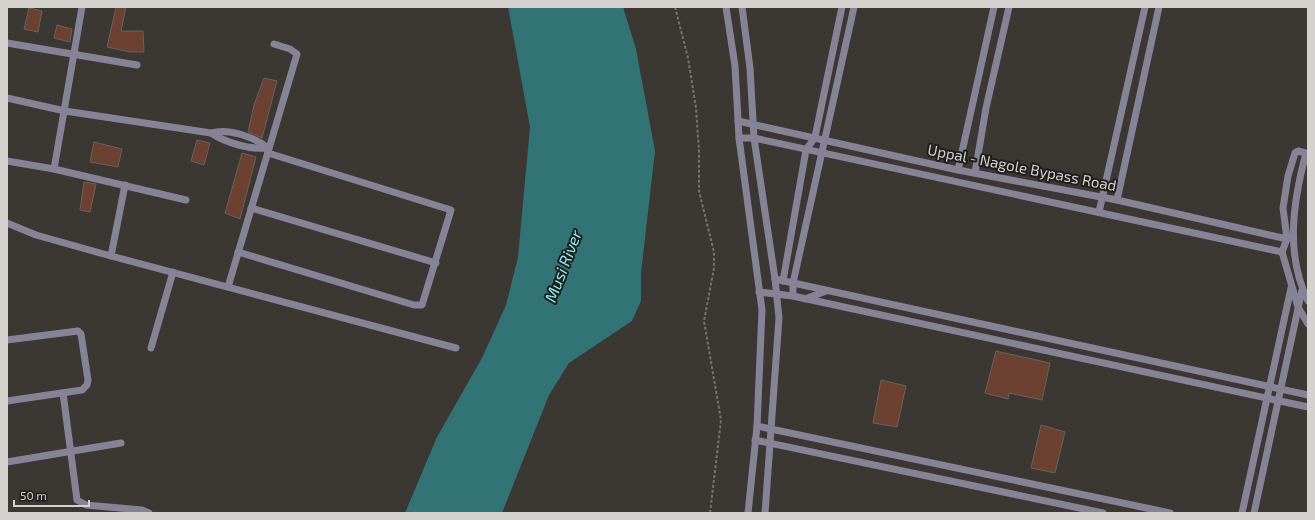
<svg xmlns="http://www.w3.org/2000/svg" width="1315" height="520" viewBox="0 0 1315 520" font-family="'Exo 2',sans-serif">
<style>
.water{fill:#327376}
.building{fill:#6c4131;stroke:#686260}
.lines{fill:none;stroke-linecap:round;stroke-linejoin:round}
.path{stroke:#76736f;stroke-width:2;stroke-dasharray:3 2;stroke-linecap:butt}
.minor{stroke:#878396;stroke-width:7}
.labels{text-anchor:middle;stroke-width:4;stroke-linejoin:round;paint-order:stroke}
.street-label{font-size:15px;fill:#d4d2cf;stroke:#201e1d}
.water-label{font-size:16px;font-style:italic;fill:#8bf1f6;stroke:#201e1d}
</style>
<rect width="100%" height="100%" fill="#3b3733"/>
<polygon class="water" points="508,7 623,7 636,49 655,151 641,273 641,301 632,321 569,363 549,395 502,513 405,513 437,437 482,358 506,305 518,257 530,127"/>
<g class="building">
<polygon points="116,7 126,7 121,31 143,31 144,52 130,52 107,47"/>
<polygon points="29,8 42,11 38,32 24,29"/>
<polygon points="57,25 72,29 70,42 54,38"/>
<polygon points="264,78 277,81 262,138 248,132 254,105"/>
<polygon points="197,140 210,143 204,165 191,161"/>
<polygon points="94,142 122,149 118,167 90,162"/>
<polygon points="242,153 256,157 240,219 225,213"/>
<polygon points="84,182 96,184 90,212 80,210"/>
<polygon points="996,351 1050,363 1042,400 1009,393 1008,399 985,393"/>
<polygon points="881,380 906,386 897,427 873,423"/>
<polygon points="1041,425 1065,432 1055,473 1031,468"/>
</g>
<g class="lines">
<polyline class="path" points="675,7 688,58 696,108 699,150 699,191 714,252 714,268 704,321 721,420 710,513"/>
<g class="minor">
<polyline points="726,7 735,66 739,138 762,310 757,426 748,513"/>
<polyline points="742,7 750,68 754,138 775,279 779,318 765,513"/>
<polyline points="7,43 137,65"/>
<path d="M7,98L65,111L211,133C226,143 251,150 268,148"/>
<polyline points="738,121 958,170 1117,200 1287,239"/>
<path d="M211,133C229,128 254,137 268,148"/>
<polyline points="739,138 754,138 1282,252"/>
<polyline points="7,161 54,169 186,200"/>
<polyline points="54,169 82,7"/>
<polyline points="958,170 994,7"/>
<polyline points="975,173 986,108 1009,7"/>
<polyline points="1117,200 1159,7"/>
<polyline points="251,208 436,263"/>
<polyline points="1099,212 1145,7"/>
<polyline points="7,223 36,235 111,256 456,348"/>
<polyline points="238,252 414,305 422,305 451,210 268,153"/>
<polyline points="111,256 125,185"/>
<polyline points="775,279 1308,395"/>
<polyline points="783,281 806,150 815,137 842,7"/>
<polyline points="228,287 297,54 290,49 274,44"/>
<polyline points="759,292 793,296 1308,407"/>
<polyline points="793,296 793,283 854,7"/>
<polyline points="805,299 826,291"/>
<path d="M1308,301C1285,254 1293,202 1306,153L1298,151L1295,153L1288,176L1283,208L1287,239L1282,252L1298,307L1308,324"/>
<polyline points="7,340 78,331 81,334 88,380 87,385 82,390 7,401"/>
<polyline points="151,348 173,272"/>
<polyline points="63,393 77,500 86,505 142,510 149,513"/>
<polyline points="757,426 1170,513"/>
<polyline points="755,440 1103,513"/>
<polyline points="7,462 121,443"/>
<polyline points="1242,513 1291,288"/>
<polyline points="1254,513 1302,290"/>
</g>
</g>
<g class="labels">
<g class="street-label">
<text transform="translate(1022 168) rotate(11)" y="5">Uppal - Nagole Bypass Road</text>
</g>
<g class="water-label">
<text transform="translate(563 266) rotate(-69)" y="6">Musi River</text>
</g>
</g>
<rect width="1315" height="520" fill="none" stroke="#d4d2cf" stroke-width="16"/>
<path d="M14 500v6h75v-6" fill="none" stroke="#d4d2cf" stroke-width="2"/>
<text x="20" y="500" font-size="12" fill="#d4d2cf" stroke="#201e1d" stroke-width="3" paint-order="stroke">50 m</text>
</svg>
